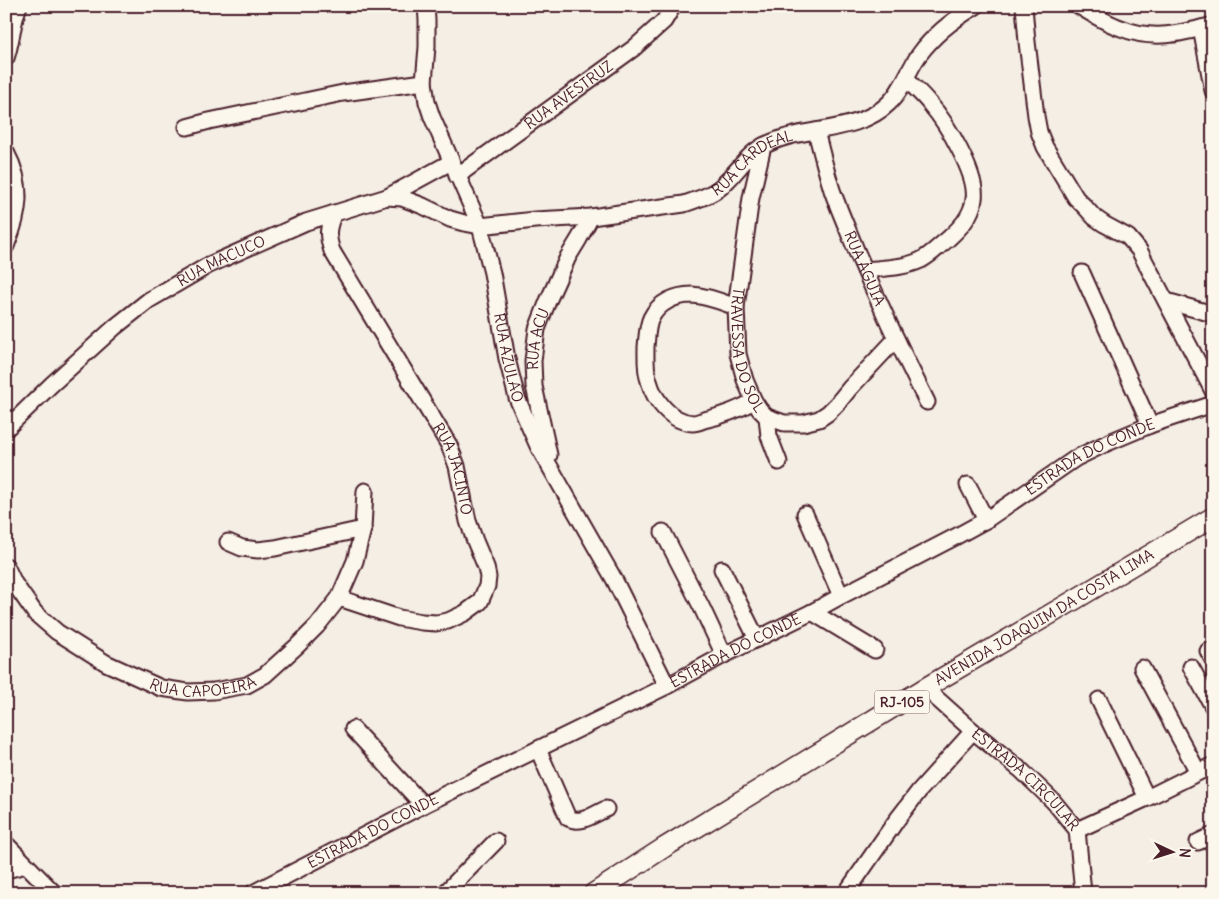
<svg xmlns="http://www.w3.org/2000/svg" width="1219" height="899" viewBox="0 0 1219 899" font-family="Delius,sans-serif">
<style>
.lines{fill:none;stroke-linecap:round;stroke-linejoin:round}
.minor-casing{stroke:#4a1f2b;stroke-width:19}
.major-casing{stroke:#4a1f2b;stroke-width:22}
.minor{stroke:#fbf7ec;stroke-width:15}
.major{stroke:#fbf7ec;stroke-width:19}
.labels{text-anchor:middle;stroke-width:4.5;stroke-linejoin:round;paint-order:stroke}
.shield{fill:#fbf7ec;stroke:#7f6065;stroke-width:1}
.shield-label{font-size:14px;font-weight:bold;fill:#4a1f2b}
.street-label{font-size:15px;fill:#4a1f2b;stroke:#fbf7ec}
</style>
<rect width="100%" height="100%" fill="#f4eee4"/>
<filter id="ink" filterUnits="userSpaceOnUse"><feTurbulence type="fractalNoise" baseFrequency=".02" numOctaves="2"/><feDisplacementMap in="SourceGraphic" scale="10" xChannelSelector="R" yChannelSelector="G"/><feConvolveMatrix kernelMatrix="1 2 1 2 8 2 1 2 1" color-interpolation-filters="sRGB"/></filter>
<g filter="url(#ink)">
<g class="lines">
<g class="minor-casing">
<g id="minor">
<path id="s1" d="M426,6L427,20V47L424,82L427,102L432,117L480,226L492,273L507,359L517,398L530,428L538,446L614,579L667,686"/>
<polyline points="1024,6 1027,42 1036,116 1039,132 1045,147 1076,198 1085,207 1094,217 1104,224 1128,237 1139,250 1213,391"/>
<path d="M1079,6C1092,14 1106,23 1121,28C1153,41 1180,34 1213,25"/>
<polyline points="1201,28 1213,91"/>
<path d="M6,58C12,41 12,23 19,6"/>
<polyline points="187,127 209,121 343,93 424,82"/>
<path id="s2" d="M816,131C821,151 826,171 832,190C839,210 848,230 856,250C878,301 902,352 927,402"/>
<path id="s3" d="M763,146L751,198L736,307L738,354L745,380L754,401L760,410L767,417L784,423H803L819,419L828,413L837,404L850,388L896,339"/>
<path d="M6,152C24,185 20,213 6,246"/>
<path id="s4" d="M457,176L634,48L664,21L673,6"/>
<polyline points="387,197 451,162"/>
<path id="s5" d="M334,213C327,229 327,235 332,251L449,445L457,466L468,521L475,541L486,567L488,577L487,586L480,602L465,613L448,621L436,623L422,622L399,618L339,598"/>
<path d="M865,270C883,268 904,268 921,260C931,255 939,246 948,239C960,228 972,216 974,199C978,175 946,122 930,104C923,95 914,87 906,79"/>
<polyline points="1082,273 1150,425"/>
<polyline points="1166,301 1213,314"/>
<path d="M736,307C722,302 708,296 692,295C676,295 659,302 651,318C647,326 647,338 646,347C646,359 645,370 649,381C654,400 671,422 693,423C697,423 701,421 704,420C722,416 738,410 754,401"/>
<polyline points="767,417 769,436 779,462"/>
<path id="s6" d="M6,429L51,385L115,327L149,300L209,265L306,222L387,197L402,198L423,206L450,219L464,223L480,226L535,220L591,217L684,204C699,199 716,194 727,181C739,169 749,153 765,145C774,141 784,137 794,135C826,128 865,127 889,103C903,90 908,70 919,55C934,34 954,19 976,6"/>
<path id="s7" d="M549,455L534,386L533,361L537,329L548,301L568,257L579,239L591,217"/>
<polyline points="968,485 986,520"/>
<polyline points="805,514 841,596"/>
<polyline points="663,532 702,608 724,655"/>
<polyline points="228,542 242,548 258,550 275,548 363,529"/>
<path id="s8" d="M6,566L14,583L35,613L57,632L106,663L161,688L188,692L214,691L247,685L265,675L297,646L317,626L339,598L355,561L363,529L365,491"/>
<polyline points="722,569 757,639"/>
<polyline points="812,612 875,650"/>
<polyline points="1208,651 1213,660"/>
<polyline points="1191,667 1213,707"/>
<polyline points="1142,668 1198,772"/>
<path id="s9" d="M925,688L973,731L1022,771L1053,801L1077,830L1083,893"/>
<polyline points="1099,700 1147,798"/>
<polyline points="353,729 423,805"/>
<path d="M538,749L568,818C581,825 594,814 606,809"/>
<polyline points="1077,830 1147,798 1213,765"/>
<polyline points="1198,842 1213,835"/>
<polyline points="6,844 54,893"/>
<polyline points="6,870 26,865"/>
<path id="s10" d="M253,893L423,805L667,686L724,655L812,612L841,596L955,537L986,520L1076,458L1107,443L1150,425L1213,404"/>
<polyline points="445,893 496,841"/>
<polyline points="846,893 896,821 919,791 973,731"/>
</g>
</g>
<g class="major-casing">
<g id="major">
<path id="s11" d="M594,893L665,847L925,688L1071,602L1213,517"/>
</g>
</g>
<use href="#minor" class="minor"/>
<use href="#major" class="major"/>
</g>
</g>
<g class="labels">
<rect class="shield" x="874.5" y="690.5" width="55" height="23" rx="4"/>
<g class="shield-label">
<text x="902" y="707">RJ-105</text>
</g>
<g class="street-label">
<text dy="5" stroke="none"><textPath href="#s4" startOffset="138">RUA AVESTRUZ</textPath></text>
<text dy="5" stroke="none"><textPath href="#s6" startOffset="838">RUA CARDEAL</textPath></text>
<text dy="5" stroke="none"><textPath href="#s6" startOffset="275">RUA MACUCO</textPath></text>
<text dy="5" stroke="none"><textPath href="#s2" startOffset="146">RUA ÁGUIA</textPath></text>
<text dy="5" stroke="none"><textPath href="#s7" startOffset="118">RUA ACU</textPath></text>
<text dy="5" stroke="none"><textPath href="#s3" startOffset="208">TRAVESSA DO SOL</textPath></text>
<text dy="5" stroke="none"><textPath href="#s1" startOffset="366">RUA AZULAO</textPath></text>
<text dy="5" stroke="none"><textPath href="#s10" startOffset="945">ESTRADA DO CONDE</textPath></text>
<text dy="5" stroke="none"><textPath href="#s5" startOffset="290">RUA JACINTO</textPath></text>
<text dy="5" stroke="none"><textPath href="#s11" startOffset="528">AVENIDA JOAQUIM DA COSTA LIMA</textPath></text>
<text dy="5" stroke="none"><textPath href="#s10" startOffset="540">ESTRADA DO CONDE</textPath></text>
<text dy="5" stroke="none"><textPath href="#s8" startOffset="245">RUA CAPOEIRA</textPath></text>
<text dy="5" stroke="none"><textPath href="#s9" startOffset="136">ESTRADA CIRCULAR</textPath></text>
<text dy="5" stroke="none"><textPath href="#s10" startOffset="135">ESTRADA DO CONDE</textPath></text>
</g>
</g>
<rect width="1219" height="899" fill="none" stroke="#fbf7ec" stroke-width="25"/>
<rect x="12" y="12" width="1194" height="874" fill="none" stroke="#4a1f2b" stroke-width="2" filter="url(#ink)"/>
<g transform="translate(1172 852) rotate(94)" stroke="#fbf7ec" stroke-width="4" paint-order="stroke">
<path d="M0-4L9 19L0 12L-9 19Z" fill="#4a1f2b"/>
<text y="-8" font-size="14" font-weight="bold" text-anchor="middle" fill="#4a1f2b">N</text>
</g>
</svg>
